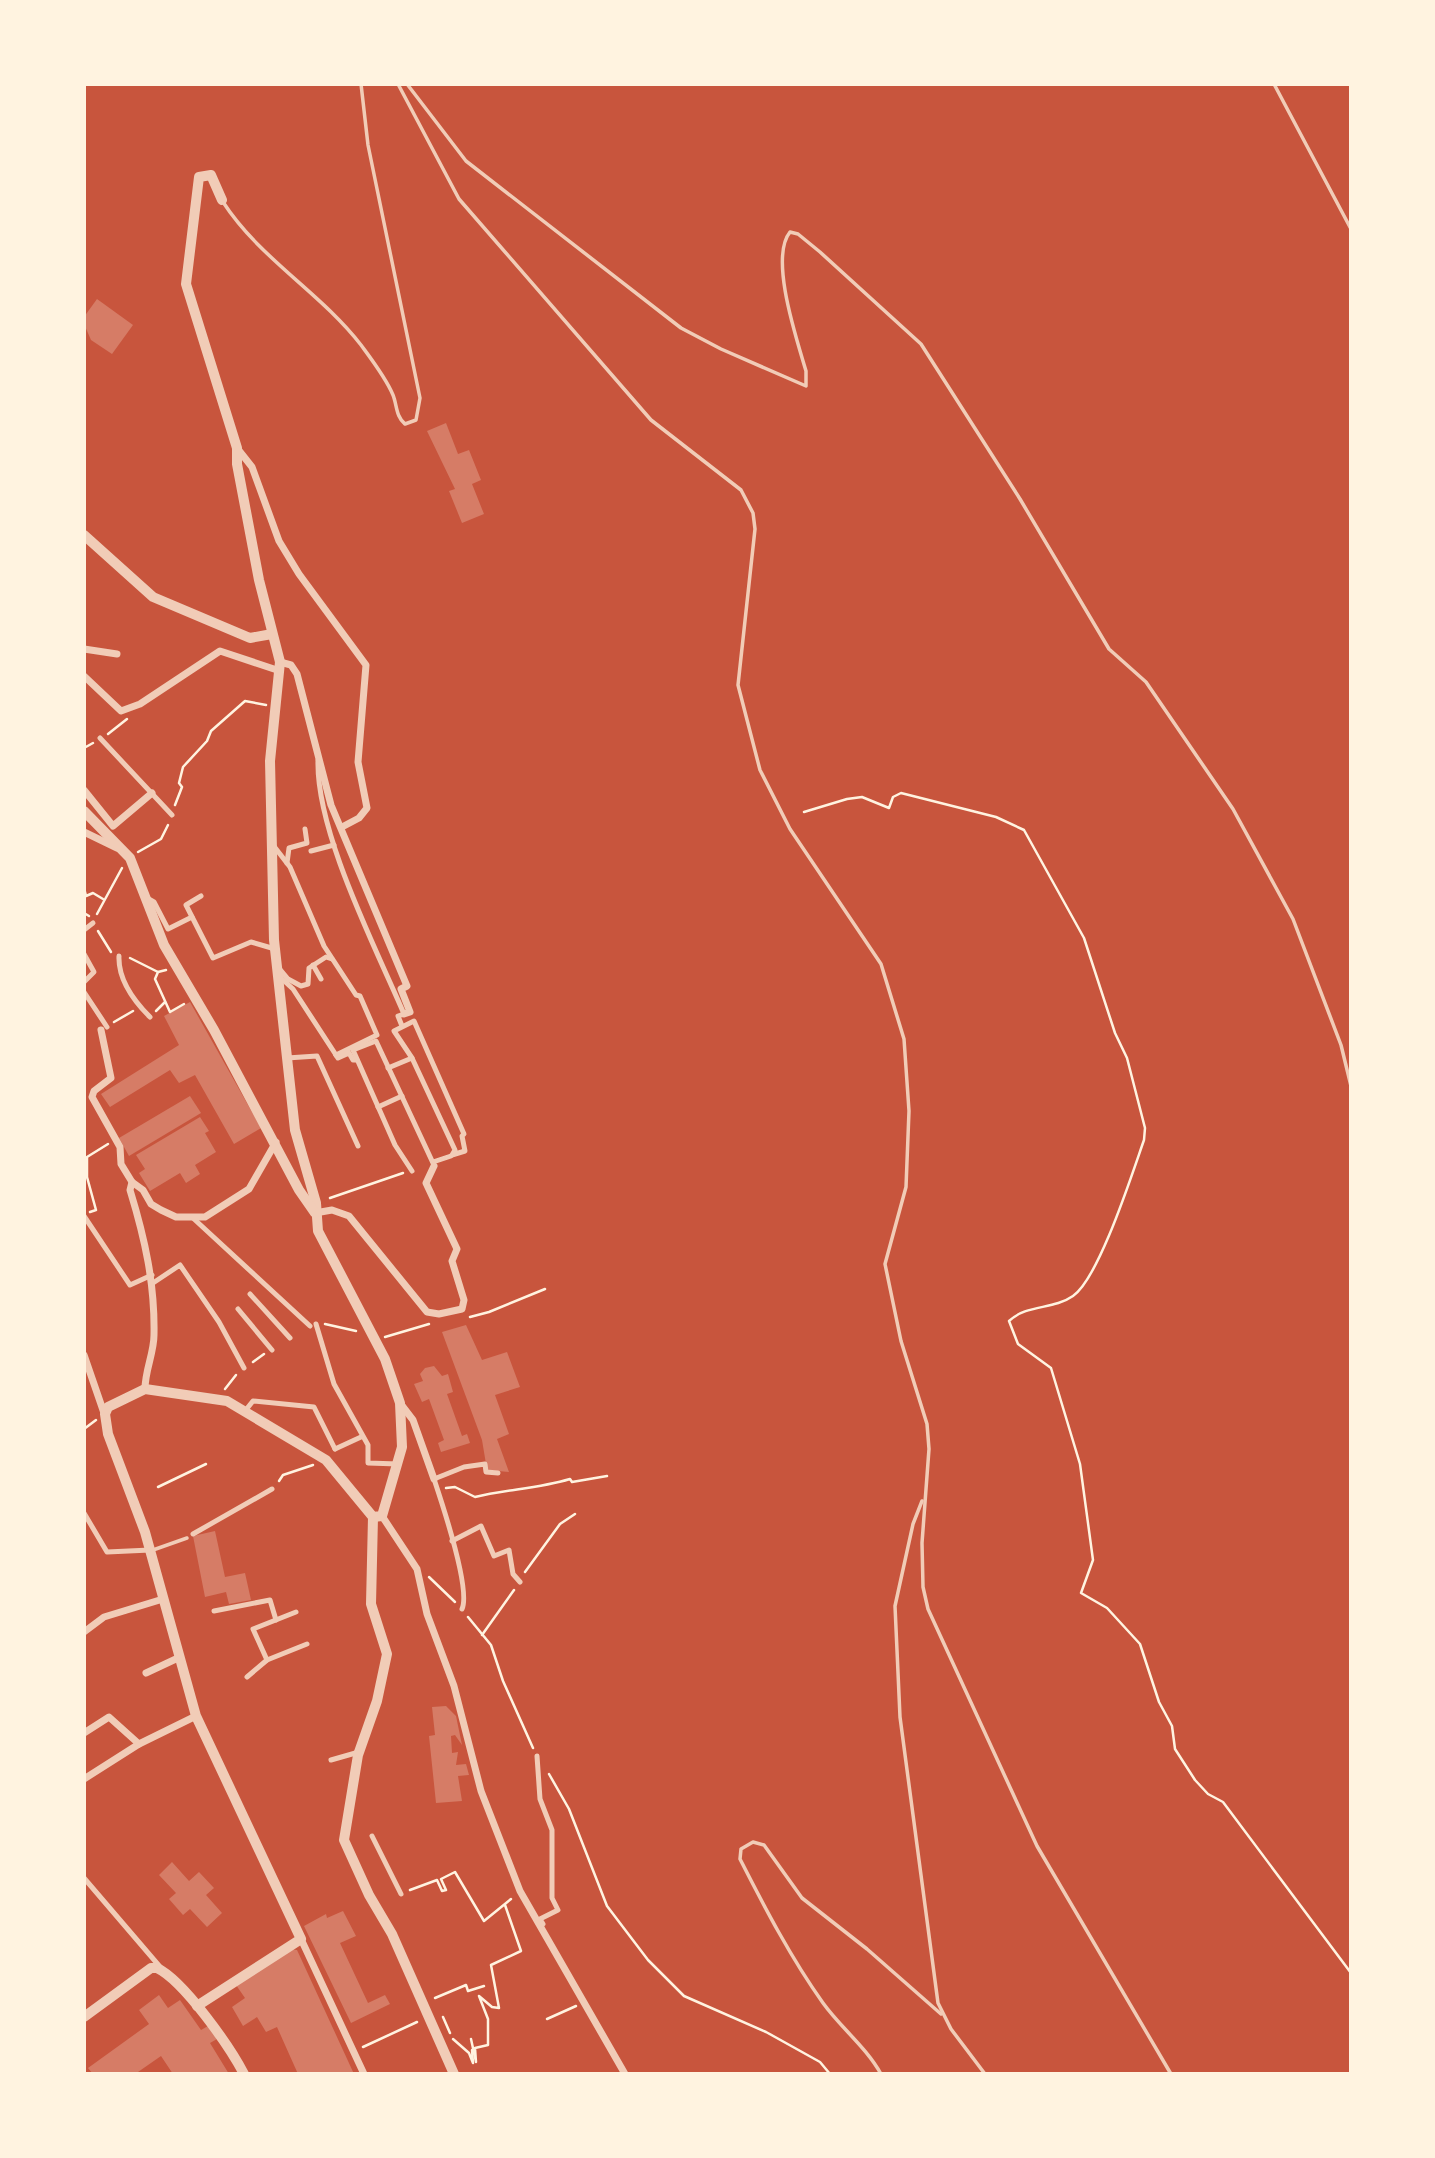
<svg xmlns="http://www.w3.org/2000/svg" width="1435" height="2158" viewBox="0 0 1435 2158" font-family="'Alegreya Sans',sans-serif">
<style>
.building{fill:#d67c66}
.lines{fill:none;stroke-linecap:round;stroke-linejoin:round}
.path{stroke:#fff3e0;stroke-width:2.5}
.service{stroke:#f1ccb7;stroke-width:3.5}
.pedestrian{stroke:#f1ccb7;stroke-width:5}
.minor{stroke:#f1ccb7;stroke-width:7}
.tertiary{stroke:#f1ccb7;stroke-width:10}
</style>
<rect width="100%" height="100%" fill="#c8553d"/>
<g class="building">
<polygon points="97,299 133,325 112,354 91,340 84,324 84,317"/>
<polygon points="446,423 458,454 469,450 481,480 472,484 484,514 462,523 449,491 455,489 427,431"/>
<polygon points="190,1002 261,1128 234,1144 195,1075 179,1083 170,1070 110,1107 101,1094 179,1045 164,1016"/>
<polygon points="190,1096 201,1113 129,1156 119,1138"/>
<polygon points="200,1117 209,1131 205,1133 216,1152 195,1165 200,1174 186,1183 180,1173 150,1191 139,1173 145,1169 136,1155"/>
<polygon points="466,1325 482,1360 507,1352 520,1387 495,1395 509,1434 497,1439 509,1472 487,1470 482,1440 442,1332"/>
<polygon points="434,1366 442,1376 448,1374 453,1392 447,1394 462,1436 467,1434 470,1443 441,1452 438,1443 444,1440 429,1399 422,1402 414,1384 423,1381 420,1374 425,1368"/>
<polygon points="215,1531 225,1577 245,1573 251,1600 229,1604 226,1592 205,1597 193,1536"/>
<polygon points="446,1706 456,1716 462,1745 455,1735 451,1736 452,1753 458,1752 456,1765 466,1764 469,1775 458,1776 462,1801 436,1803 429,1736 435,1735 432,1707"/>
<polygon points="172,1862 189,1881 199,1872 214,1888 206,1895 222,1913 207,1927 190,1909 183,1915 169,1899 176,1893 159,1875"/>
<polygon points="343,1911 356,1936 340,1943 368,2003 385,1995 390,2004 351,2023 304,1926 326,1914 327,1918"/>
<polygon points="290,1949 297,1950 354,2074 298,2074 277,2027 266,2032 257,2017 243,2026 232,2007 245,1998 236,1985"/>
<polygon points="159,1995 168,2008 180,2000 201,2030 208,2026 217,2039 210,2043 229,2074 173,2074 161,2056 138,2072 140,2074 93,2074 88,2068 149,2024 139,2010"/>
</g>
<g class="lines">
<g class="path">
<polyline points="108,734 127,719"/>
<polyline points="84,748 93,743"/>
<polyline points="175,805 182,787 179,783 183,767 207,741 211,731 245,701 266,705"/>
<path d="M804,812L847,799L862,797L889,808L893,797L901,793L996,817L1024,830L1084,938L1115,1033L1127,1058L1145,1128L1144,1140C1132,1174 1099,1278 1073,1296C1053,1310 1027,1304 1009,1321L1018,1344L1051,1368L1080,1464L1093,1560L1081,1593L1107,1608L1140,1644L1159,1702L1172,1726L1175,1749L1195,1780L1208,1794L1223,1802L1351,1973"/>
<polyline points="138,852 161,839 168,825"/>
<polyline points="84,888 86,896 93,893 103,899"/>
<polyline points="84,913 89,916"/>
<polyline points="97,914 122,868"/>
<polyline points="98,931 111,952"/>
<polyline points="130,958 158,972"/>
<polyline points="166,970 158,972 155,979 170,1012 184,1004"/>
<polyline points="156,1011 165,1002"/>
<polyline points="114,1022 133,1011"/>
<polyline points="330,1198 403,1173"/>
<polyline points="90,1212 96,1210 87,1177 87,1157 108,1144"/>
<polyline points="470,1317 489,1312 545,1289"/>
<polyline points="325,1324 356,1331"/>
<polyline points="385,1337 429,1324"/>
<polyline points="253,1362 264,1354"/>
<polyline points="225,1389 236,1375"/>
<polyline points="84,1429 96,1420"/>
<polyline points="279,1481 283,1475 313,1465"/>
<polyline points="158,1487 206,1464"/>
<path d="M446,1488L455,1487L475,1497C507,1489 537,1489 570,1479L572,1482L607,1476"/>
<polyline points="525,1572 560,1524 575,1514"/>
<polyline points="429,1577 455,1602"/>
<polyline points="468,1617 491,1645 503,1681 533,1748"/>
<polyline points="482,1635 514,1590"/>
<polyline points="549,1774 569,1809 607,1906 648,1960 684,1996 766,2032 820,2062 830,2074"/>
<polyline points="410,1890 437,1880 442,1891 446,1890 441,1879 455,1872 484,1921 511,1899"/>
<polyline points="435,1998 466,1985 468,1991 484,1986"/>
<polyline points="443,2017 450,2033"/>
<polyline points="547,2019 576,2006"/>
<polyline points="453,2039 469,2053 473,2063 472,2050"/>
<polyline points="471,2039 476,2062 475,2048 488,2045 488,2019 479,1996 492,2007 499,2008 491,1965 521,1951 505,1905"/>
<polyline points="363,2047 417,2022"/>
</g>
<g class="service">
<polyline points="398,84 459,199 651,420 741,490 753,513 755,529 738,685 760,770 790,829 881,964 904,1039 909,1111 906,1187 885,1264 901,1341 927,1424 929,1449 922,1543 923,1587 928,1609 1037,1846 1171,2074"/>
<path d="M407,84L466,161L681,328L721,349L806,386V371C797,340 769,258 790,232L798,234L820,252L921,344L1020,499L1109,649L1146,682L1233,809L1293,919L1341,1045L1351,1086"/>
<polyline points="1274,84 1351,229"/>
<path d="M223,202C260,259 320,292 361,345C372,360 386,378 393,395C397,405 396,417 405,424L416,420L420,398L368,145L361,84"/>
<polyline points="922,1501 913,1524 895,1606 900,1717 938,2003 951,2029 985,2074"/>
<polyline points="153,1550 187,1538"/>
<path d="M881,2074C866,2047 841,2028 823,2003C791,1958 765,1908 740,1859L741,1849L753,1842L764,1845L802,1898L867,1949L941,2014"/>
</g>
<g class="pedestrian">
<polyline points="100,738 172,815"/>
<path d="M318,760C316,832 375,946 404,1014"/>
<polyline points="273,845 290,867 324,946 356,995 360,996 377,1035 336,1055"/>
<polyline points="311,851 334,845"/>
<polyline points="287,863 289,848 307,843 305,829"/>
<polyline points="201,896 186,905 213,958 251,942 275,949"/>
<polyline points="147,898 154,902 168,929 192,917"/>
<polyline points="84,930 93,923"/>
<polyline points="84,954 94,972 84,982"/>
<path d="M119,956C118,979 134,1001 150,1017"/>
<polyline points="313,965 321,979"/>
<polyline points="278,967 288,979 301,986 308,984 309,968 326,957 332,959"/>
<polyline points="280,977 293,989 336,1055"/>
<polyline points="84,992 107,1027"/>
<polyline points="402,1026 398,1016 404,1014"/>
<polyline points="336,1055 338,1058 349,1053 353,1060 357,1060"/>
<polyline points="287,1058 317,1056 358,1146"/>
<polyline points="388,1068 412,1058"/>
<polyline points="378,1107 402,1096"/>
<polyline points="433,1162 451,1156 452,1155 465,1151 462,1136 464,1134 414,1021 394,1031 412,1058 455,1150 452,1155"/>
<polyline points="412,1171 395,1145 353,1050 376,1041 433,1163"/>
<polyline points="84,1216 130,1285 152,1275"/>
<polyline points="194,1219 310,1326"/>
<polyline points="153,1283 180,1265 219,1322 244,1368"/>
<polyline points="250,1294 290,1338"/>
<polyline points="238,1309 272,1350"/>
<polyline points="316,1324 334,1384 368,1445 368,1463 398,1464"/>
<polyline points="245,1411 253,1401 314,1407 335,1449"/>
<polyline points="335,1449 361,1437"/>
<polyline points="84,1513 107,1552 150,1550"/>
<polyline points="193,1534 272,1489"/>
<polyline points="452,1541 481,1526 494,1556 509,1550 513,1574 520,1582"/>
<path d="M462,1609C471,1589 442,1503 434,1479L464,1467L485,1464L486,1472L498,1473"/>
<polyline points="214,1611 270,1600 276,1620"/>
<polyline points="267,1660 253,1629 296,1612"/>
<polyline points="247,1677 267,1660 307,1644"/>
<polyline points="537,1756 540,1799 552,1830 552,1898 558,1910 540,1919 543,1924"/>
<polyline points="331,1760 359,1752"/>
<polyline points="372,1836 401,1894"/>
<polyline points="84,1878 161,1968"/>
</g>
<g class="minor">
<polyline points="237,448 252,467 279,541 299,574 366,665 358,762 367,808 359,818 342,827"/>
<polyline points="84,649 117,654"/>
<polyline points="280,662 291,665 297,674 331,805 407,986 401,989 410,1012 404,1014"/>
<polyline points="84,676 121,711 140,704 220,651 280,671"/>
<polyline points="84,790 113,826 152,793"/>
<polyline points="84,832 117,848"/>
<path d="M101,1030L111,1078L94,1091L92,1097L120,1147L121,1164L132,1182L130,1190C145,1239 155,1284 154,1335C154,1353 145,1370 145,1389"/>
<polyline points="132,1182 143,1190 151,1204 161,1210 176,1217 205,1217 249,1189 276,1142"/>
<polyline points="315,1213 332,1210 349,1216 427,1312 439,1314 462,1309 464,1300 452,1261 457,1249 426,1183 434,1166"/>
<polyline points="84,1355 104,1413"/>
<polyline points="400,1403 413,1420 434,1479"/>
<polyline points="382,1516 417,1569 427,1614 454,1686 481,1791 520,1891 625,2074"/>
<polyline points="84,1632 104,1617 163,1599"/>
<polyline points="146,1673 178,1658"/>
<polyline points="84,1733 109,1717 139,1744"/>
<polyline points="84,1779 139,1744 196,1716"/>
<polyline points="301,1939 364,2074"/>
</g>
<g class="tertiary">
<polyline points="222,200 211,175 199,177 186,284 237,448 237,464 259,580 280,662 270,761 274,940 295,1130 316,1203 318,1231 385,1359 400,1403 402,1447 382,1516 373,1517"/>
<polyline points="84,535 153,597 250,638 272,634"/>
<polyline points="84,811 130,858 164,945 214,1030 299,1190 315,1213"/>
<polyline points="197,2006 301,1939 196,1716 145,1532 108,1434 105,1414 108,1407 145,1389 227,1401 326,1460 373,1517 371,1604 387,1654 377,1701 358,1755 344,1840 369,1895 392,1934 454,2074"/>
<path d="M84,2017L151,1968H157C184,1981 230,2047 244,2074"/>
</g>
</g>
<rect width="1435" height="2158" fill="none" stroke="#fff3e0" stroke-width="172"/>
</svg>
